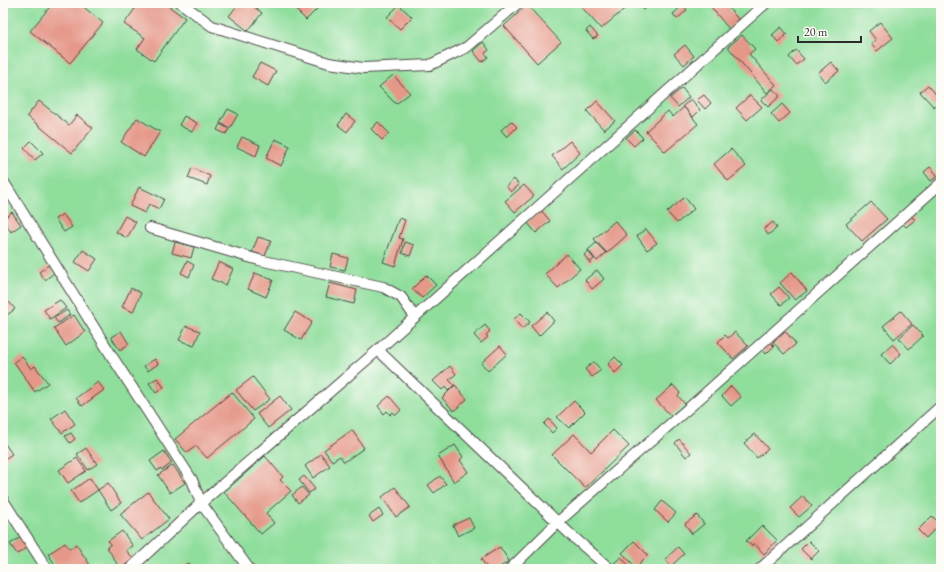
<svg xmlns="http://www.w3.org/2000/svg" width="944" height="572" viewBox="0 0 944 572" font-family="'EB Garamond',serif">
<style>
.green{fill:#8fde9c;stroke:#5d8464}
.building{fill:#e59788}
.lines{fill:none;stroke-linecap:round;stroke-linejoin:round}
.service-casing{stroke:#4a4845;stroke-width:12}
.service{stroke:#fff;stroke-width:10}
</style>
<rect width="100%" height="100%" fill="#fdfcf7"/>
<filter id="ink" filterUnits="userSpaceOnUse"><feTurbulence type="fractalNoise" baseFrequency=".025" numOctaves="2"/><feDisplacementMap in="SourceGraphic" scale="8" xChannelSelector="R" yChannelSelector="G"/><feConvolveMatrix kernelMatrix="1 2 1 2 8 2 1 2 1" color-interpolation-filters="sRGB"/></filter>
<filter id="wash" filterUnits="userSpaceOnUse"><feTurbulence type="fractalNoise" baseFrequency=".012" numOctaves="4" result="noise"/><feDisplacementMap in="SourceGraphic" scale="16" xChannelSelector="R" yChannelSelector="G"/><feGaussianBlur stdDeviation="0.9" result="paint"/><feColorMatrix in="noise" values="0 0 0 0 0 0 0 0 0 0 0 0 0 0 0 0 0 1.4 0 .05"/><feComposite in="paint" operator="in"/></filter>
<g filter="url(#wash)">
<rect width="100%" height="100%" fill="#f7ead6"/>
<rect class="green" x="3" y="3" width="938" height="566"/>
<g id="blocks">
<g class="building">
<polygon points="53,3 79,3 103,23 70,63 30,31"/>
<polygon points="139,3 164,3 185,18 154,61 137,49 145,38 124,24"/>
<polygon points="239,3 249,3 262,13 248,31 229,16"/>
<polygon points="301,3 313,3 318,8 306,20 295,9"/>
<polygon points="581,3 628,3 629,5 601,29 579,4"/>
<polygon points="641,3 649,3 650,5 643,10 639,5"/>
<polygon points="716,3 722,3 725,7 727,6 739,20 729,29 711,7"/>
<polygon points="399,5 412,17 400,29 387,17"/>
<polygon points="527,5 561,42 537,63 504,26"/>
<polygon points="683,5 687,10 677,19 673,14"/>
<polygon points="880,22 893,38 877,51 871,44 876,40 869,31"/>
<polygon points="590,27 598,36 593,39 586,31"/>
<polygon points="781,27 787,34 778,42 772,35"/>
<polygon points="742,35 755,49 749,54 776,85 767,93 728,47"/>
<polygon points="483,42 489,50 485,53 488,57 482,62 473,51"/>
<polygon points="685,45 694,56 684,65 674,54"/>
<polygon points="796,50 804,59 796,65 789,57"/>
<polygon points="831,62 839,71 825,82 818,73"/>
<polygon points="260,63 276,71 268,86 252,77"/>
<polygon points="393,75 410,93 396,104 379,87"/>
<polygon points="928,85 941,100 934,107 920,92"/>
<polygon points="682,88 689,97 678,107 670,98"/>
<polygon points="773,89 780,96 768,107 761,100"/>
<polygon points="704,95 711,103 705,109 697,100"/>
<polygon points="750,95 762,107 747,120 736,108"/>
<polygon points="691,99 700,110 693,117 683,106"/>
<polygon points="39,101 69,125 77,115 93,128 72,153 27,116"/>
<polygon points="597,101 615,121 604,130 587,111"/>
<polygon points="782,104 790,113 779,123 771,114"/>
<polygon points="684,107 698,124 665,152 646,131 668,111 673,117"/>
<polygon points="228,109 238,114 230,128 220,123"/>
<polygon points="346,114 355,121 347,132 338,125"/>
<polygon points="184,116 197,123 192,132 179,125"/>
<polygon points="137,118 160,132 144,157 121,142"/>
<polygon points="511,121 517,127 507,137 501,130"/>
<polygon points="378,122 389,133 382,140 371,129"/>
<polygon points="220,124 229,129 226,134 217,130"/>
<polygon points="635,130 643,138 634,146 626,138"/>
<polygon points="242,137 260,145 256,156 237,147"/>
<polygon points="275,139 290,146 281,166 266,158"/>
<polygon points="31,141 43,153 35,160 24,148"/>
<polygon points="570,141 580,153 563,169 552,156"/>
<polygon points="731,149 746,166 728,181 714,164"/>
<polygon points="930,167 938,176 931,181 924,172"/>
<polygon points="192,168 210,176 207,185 188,178"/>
<polygon points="514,179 519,185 511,192 506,186"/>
<polygon points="524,185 534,196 515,212 505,201"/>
<polygon points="139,187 164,199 159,209 149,204 145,213 130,206"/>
<polygon points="685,197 694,209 677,223 667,212"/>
<polygon points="871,202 887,219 862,241 846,224"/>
<polygon points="541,210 550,221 536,233 527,222"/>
<polygon points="12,212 21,225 11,232 3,219"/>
<polygon points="63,214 72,227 64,232 55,219"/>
<polygon points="125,216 136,222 127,238 116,232"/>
<polygon points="911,216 915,220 906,227 903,224"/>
<polygon points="399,218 405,220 399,238 403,239 395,266 383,262"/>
<polygon points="615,221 627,235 607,253 594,239"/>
<polygon points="773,222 777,228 768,235 764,229"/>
<polygon points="646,229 657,243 647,250 637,236"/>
<polygon points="258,237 271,241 265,256 252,252"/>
<polygon points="175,242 194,247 191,258 172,253"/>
<polygon points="405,242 414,245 410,256 402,253"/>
<polygon points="596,243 606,253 597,261 588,250"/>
<polygon points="83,250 97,259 89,271 75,262"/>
<polygon points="588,251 594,259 590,263 584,255"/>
<polygon points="333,254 348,258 345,270 330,267"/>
<polygon points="567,254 580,269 558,288 545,274"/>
<polygon points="187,261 194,265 189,277 181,273"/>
<polygon points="219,262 233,269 226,285 211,279"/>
<polygon points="49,265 54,273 45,280 39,272"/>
<polygon points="597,270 604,279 592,289 585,280"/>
<polygon points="792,272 807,291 795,300 780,283"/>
<polygon points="255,273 273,280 266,297 248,289"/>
<polygon points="426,275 436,285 422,298 412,289"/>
<polygon points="330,283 357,290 354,304 326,297"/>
<polygon points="779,287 789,298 781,305 771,294"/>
<polygon points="131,288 141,293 133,312 122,307"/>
<polygon points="60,300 66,308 50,319 44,310"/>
<polygon points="9,302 15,309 3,318 3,306"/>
<polygon points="67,310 70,315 58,323 54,318"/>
<polygon points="901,311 912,324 894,339 883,326"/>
<polygon points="295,312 312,322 301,340 284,330"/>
<polygon points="547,312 554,321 539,336 531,326"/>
<polygon points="521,313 530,322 522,329 514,319"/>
<polygon points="74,315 85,332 66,346 54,328"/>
<polygon points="485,325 490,331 486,335 488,337 481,343 474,335"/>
<polygon points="913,325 923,336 909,349 899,338"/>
<polygon points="186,326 200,331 194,346 179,340"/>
<polygon points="121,331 129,344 120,350 111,337"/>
<polygon points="785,331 796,344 784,354 773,342"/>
<polygon points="735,332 748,346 733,359 718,342 725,335 728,338"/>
<polygon points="770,342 774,346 766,354 762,349"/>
<polygon points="892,344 901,354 890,364 881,354"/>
<polygon points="500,346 507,354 488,371 481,363"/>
<polygon points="22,356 31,369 35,366 48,383 35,392 14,362"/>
<polygon points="615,357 623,365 615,373 608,364"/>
<polygon points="155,359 158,364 148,371 144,366"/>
<polygon points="594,362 601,370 592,377 585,369"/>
<polygon points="450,366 456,374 449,380 454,385 448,391 445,387 442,390 433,381"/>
<polygon points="253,377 270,399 253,411 236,390"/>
<polygon points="157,378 164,387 156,393 149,383"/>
<polygon points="98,382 104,390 82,406 76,398"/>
<polygon points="455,385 467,399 454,411 442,398"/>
<polygon points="673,385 680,393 678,396 685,404 671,416 656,400"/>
<polygon points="731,386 741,397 731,406 722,396"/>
<polygon points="232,392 254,419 207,458 196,446 187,453 175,439"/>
<polygon points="280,396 291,410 268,428 257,414"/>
<polygon points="389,396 401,410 396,415 393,412 390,415 387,411 384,414 378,406"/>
<polygon points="574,401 585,412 569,428 557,417"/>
<polygon points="65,409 75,424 62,433 51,419"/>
<polygon points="549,419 557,428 552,433 544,424"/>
<polygon points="352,430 364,448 344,462 340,456 332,461 324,450"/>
<polygon points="613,430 629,446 585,488 552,455 574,434 591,452"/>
<polygon points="71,433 75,439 70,443 65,436"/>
<polygon points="755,434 768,449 757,458 744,443"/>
<polygon points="679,439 691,453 686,457 675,443"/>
<polygon points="3,441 12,454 3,460"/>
<polygon points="455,445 463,457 460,460 468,472 454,482 438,456"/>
<polygon points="86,448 97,464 88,470 77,454"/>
<polygon points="164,451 172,463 162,470 161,468 157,471 150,461"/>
<polygon points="321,454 330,466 313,478 305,466"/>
<polygon points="265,456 283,477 280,480 291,491 266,513 274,523 261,534 224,492"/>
<polygon points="77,458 86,471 68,483 59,470"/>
<polygon points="173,465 185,483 170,493 158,475"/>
<polygon points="304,476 315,489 309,493 299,480"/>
<polygon points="440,476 446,484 434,493 428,485"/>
<polygon points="90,478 98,490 79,503 71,491"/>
<polygon points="108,483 121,503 111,510 98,490"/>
<polygon points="302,487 309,495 298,503 292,495"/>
<polygon points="395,487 410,507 396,517 382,497"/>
<polygon points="148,492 169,519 142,540 120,514"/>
<polygon points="803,496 812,506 799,517 790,508"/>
<polygon points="662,501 676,513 668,522 655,510"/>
<polygon points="379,509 383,515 373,522 369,516"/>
<polygon points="697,515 704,524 692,534 685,524"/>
<polygon points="932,516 940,524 926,538 918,530"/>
<polygon points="469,518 474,528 458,536 453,525"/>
<polygon points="762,525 777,540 764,554 754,543 752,546 746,541"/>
<polygon points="122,531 133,546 126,550 133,559 120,569 107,547 111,544 108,541"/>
<polygon points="21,537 27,548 17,554 10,544"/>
<polygon points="634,541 648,555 636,567 622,553"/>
<polygon points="809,541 819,551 811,559 801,549"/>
<polygon points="65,543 70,549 76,544 90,565 83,569 58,569 48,554"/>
<polygon points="500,547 509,561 497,569 488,569 481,559"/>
<polygon points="678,547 684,554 671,566 665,559"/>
<polygon points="621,557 632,569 620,569 614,563"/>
<polygon points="187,563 198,569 183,569"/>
</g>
</g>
</g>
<g filter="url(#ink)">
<use href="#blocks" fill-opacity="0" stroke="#4a4845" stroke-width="1"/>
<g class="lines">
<g class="service-casing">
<g id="service">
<polyline points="181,3 212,26 329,63 363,68 430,65 467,47 518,3"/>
<polyline points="3,181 113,358 192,480 201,503 249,569"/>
<polyline points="150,228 259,260 383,287 401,297 415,317"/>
<polyline points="378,350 571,535 610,569"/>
<polyline points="3,500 47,569"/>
<polyline points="130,569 201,503 378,350 766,3"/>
<polyline points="510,569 558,522 699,399 941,183"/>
<polyline points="760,569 941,406"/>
</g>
</g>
<use href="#service" class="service"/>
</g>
</g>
<rect width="944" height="572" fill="none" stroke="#fdfcf7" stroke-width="16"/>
<path d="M798 36v6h63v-6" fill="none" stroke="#2b2b2b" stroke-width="2"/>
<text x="804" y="36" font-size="12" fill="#2b2b2b" stroke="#fdfcf7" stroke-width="3" paint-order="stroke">20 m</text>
</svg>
